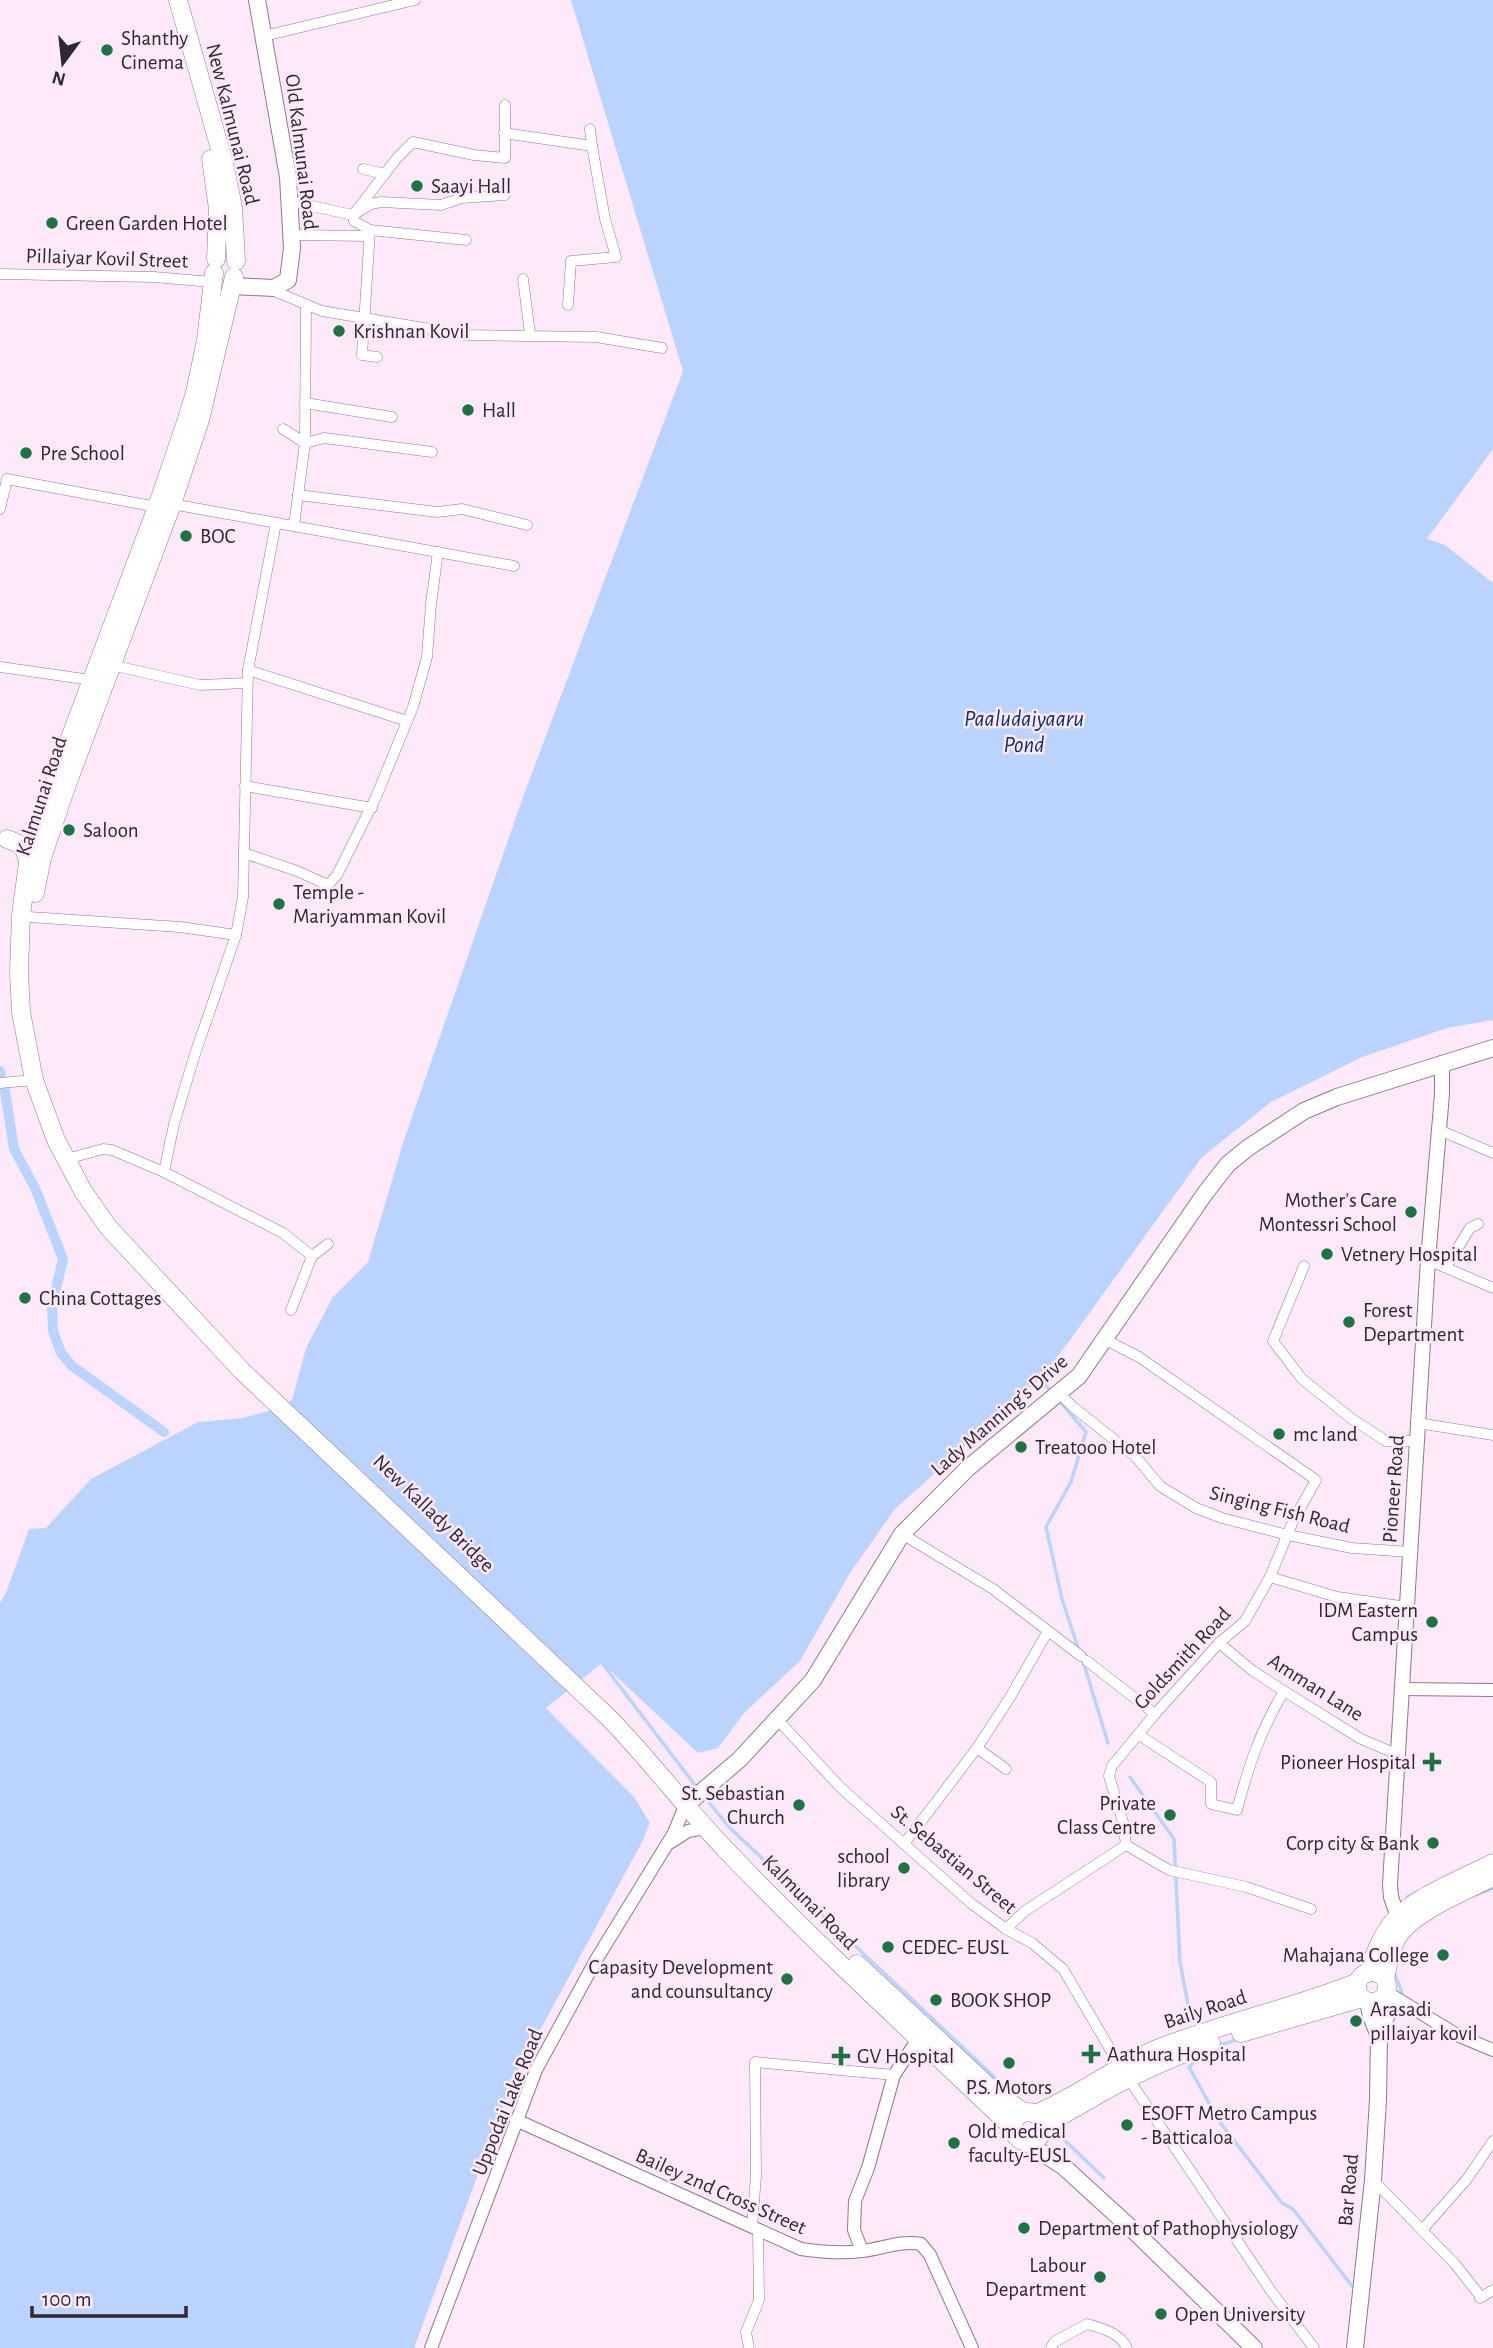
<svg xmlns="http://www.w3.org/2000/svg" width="1493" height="2348" viewBox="0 0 1493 2348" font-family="'Alegreya Sans',sans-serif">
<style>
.water{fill:#bad4fe}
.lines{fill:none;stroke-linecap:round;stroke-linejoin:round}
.stream{stroke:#bad4fe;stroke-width:3.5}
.canal{stroke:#bad4fe;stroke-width:10}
.minor-casing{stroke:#8f798d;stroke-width:11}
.tertiary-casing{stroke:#8f798d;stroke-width:14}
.secondary-casing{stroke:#8f798d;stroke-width:16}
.primary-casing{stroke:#8f798d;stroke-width:18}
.trunk-casing{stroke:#8f798d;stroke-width:19}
.minor{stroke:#fff;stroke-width:10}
.tertiary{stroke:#fff;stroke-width:12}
.secondary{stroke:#fff;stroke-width:14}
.primary{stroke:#fff;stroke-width:16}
.trunk{stroke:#fff;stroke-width:18}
.poi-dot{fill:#1e7345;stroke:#fde9fa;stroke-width:2.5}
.labels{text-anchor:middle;stroke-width:5;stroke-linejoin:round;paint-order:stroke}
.poi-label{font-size:21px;fill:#30272f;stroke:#fde9fa;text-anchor:start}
.street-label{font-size:21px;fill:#30272f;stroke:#fde9fa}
.water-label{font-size:23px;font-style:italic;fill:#0b306a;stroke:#fde9fa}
</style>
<rect width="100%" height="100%" fill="#fde9fa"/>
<polygon class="water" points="571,0 1493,0 1493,449 1427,539 1445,545 1493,583 1493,1020 1447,1028 1362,1057 1271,1102 1202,1157 1070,1340 1040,1379 895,1509 850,1573 800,1661 744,1713 718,1748 698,1753 602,1663 546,1708 634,1797 650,1823 642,1842 512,2082 414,2348 0,2348 0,1603 7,1590 29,1529 46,1528 91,1479 198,1422 243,1418 272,1410 292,1400 306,1348 333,1297 368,1262 403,1143 523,797 683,371"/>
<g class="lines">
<g class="stream">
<polyline points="1040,1379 1051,1391"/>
<polyline points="1058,1399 1086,1432 1071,1482 1046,1527 1062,1599 1079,1651"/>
<polyline points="1083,1661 1108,1743"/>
<polyline points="602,1663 698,1789"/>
<polyline points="1130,1777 1174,1839 1180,1962 1190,2015"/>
<polyline points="703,1795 729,1827 1007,2089"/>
<polyline points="1473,1896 1493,1888"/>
<polyline points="1407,1897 1419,1891"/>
<polyline points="1394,1972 1402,1993"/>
<polyline points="1217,2046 1239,2039"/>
<polyline points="1197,2059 1189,2067 1219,2121 1282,2203 1293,2209 1352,2286"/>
<polyline points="1056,2127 1056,2132 1104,2178"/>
</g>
<g class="canal">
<polyline points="0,1071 1,1077"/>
<polyline points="5,1091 14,1149 35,1188 63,1259 52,1306 53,1331 61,1353 72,1366 164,1432"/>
</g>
<g class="minor-casing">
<g id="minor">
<polyline points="264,36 415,0"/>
<polyline points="504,133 592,146 590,129"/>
<polyline points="363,169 385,174"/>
<polyline points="505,195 462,198 441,205 381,202 371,204 353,215 397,158 413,142 474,155 505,158 505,105"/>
<polyline points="289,201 353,215 354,221 370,230 466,240"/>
<polyline points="370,230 362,355 377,357"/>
<polyline points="292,235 369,236"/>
<polyline points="0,274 154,277 212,282"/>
<polyline points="523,279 530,334"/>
<polyline points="267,288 322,311 466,335 596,337 662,348"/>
<polyline points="568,305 571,261 616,257 605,219 592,146"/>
<polyline points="305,403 392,417"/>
<polyline points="283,429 305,443 324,438 432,452"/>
<polyline points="298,495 437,512 462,509 527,525"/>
<polyline points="172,504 514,566"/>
<polyline points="0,509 7,479 157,507"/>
<polyline points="294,526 305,443 306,305"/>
<polyline points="111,665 200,685 247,683"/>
<polyline points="0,667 91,680"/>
<polyline points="248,670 407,721"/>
<polyline points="245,786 372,808"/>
<polyline points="244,853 297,871 328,885 337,875 376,797 413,707 427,657 431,604 438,552"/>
<polyline points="29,917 180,927 236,935"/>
<polyline points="0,1083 34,1080"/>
<polyline points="1439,1130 1493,1153"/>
<polyline points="74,1157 103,1149 112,1150 164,1172 174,1124 195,1054 236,935 243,897 248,670 276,523"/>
<polyline points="164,1172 283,1233 312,1256 328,1244"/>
<polyline points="1428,1260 1493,1288"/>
<polyline points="1304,1266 1273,1341 1302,1379 1352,1419 1386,1441 1417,1441"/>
<polyline points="1446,1267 1470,1228 1478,1224"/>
<polyline points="291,1310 312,1256"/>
<polyline points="1058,1392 1073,1407 1135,1456 1160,1486 1196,1508 1222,1518 1288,1535 1352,1548 1410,1552"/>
<polyline points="1418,1423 1493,1435"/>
<polyline points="902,1534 993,1589 1081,1656"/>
<polyline points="1270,1577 1337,1597 1407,1607"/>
<polyline points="1219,1643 1253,1671 1284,1691 1361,1739 1397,1754"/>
<polyline points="1087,1661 1155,1714"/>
<polyline points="778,1720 840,1787 904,1844 972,1904 1006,1929 1032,1943 1063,1969 1120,2066 1271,2291 1314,2348"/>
<path d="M1139,1735L1211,1782V1804L1237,1810C1249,1764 1260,1732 1284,1691"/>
<polyline points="977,1748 1006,1769"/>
<polyline points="904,1844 977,1748 1009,1699 1048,1631"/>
<polyline points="1126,1845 1169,1870 1246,1887 1311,1909"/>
<polyline points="1006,1929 1025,1911 1126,1845 1123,1822 1109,1776 1112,1766 1155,1714 1219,1643 1245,1621 1270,1577 1293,1521 1316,1480 1139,1357 1106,1340"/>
<polyline points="1373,2180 1422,2230 1467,2179 1493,2141"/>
<polyline points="752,2226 756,2176 755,2062 894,2075"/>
<polyline points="1422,2230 1455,2264 1481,2297"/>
<polyline points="1480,2298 1493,2290"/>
<polyline points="749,2348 746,2332 759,2300 758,2229"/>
<path d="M1051,2348L1054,2342L1087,2324C1102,2328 1120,2333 1127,2348"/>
</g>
</g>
<g class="tertiary-casing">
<g id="tertiary">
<polyline points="1401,1689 1493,1690"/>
<polyline points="671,1842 688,1831 706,1828"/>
<polyline points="1386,1992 1457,2035 1493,2050"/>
<path d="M516,2120L801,2249C821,2252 841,2254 862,2251C882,2249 900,2240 921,2244L930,2255L972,2348"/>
<polyline points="862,2251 854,2230 855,2201 868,2168 894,2075 918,2039"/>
<polyline points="431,2348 536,2070 596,1960 674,1833 685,1806"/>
</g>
</g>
<g class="secondary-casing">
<polyline id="secondary" points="1398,1917 1391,1897 1390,1884 1428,1260 1442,1094 1442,1063"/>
</g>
<g class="primary-casing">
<g id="primary">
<polyline points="232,286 274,288 288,280 292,248 288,177 257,0"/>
<polyline points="685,1806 740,1759 813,1680 902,1534 968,1468 1079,1376 1206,1192 1228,1164 1249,1147 1304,1111 1337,1097 1493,1048"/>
<polyline points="1368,2001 1371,2016 1379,2036"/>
<polyline points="1025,2142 1064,2167 1134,2231 1254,2348"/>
<polyline points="1355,2348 1373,2180 1378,2100 1379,2036 1387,2014 1383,1998"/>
</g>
</g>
<g class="trunk-casing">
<g id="trunk">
<polyline points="178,0 224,163 233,207 236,261"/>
<polyline points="211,159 218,209 216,259"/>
<path d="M214,273L206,340L195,393L186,422L157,507L61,762L28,863L21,915L19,972L21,1012L34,1080L56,1140L83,1191L108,1227L242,1371L609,1718C650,1760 685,1807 726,1850C818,1946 916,2036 1013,2128"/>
<path d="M7,839C22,844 26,849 28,863"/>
<polyline points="35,893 42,858 66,787 172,504 200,420 234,277"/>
<polyline points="857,1964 988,2086 1024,2113"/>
<circle cx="1372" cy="1987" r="15"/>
<path d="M1368,1973C1374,1956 1380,1939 1391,1924C1413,1897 1462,1879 1493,1863"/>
<path d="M1385,1979C1388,1965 1390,1950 1397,1938C1412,1912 1466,1891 1493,1877"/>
<polyline points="1241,2033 1362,1998"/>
<circle cx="1028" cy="2127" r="15"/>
<path d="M1035,2114C1078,2097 1115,2066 1159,2048C1224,2023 1293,2008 1358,1982"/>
<path d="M1042,2132C1055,2118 1071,2110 1087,2101C1127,2077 1167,2059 1211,2043"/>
</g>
</g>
<use href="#minor" class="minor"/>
<use href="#tertiary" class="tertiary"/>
<use href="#secondary" class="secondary"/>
<use href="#primary" class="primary"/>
<use href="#trunk" class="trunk"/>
</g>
<g class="poi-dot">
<circle cx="107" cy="50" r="7"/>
<circle cx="417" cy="186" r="7"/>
<circle cx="52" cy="223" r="7"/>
<circle cx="339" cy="331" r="7"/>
<circle cx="468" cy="410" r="7"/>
<circle cx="26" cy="453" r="7"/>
<circle cx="186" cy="536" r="7"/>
<circle cx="69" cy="830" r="7"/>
<circle cx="279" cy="904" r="7"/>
<circle cx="1411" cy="1212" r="7"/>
<circle cx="1327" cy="1254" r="7"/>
<circle cx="25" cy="1298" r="7"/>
<circle cx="1349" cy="1322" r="7"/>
<circle cx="1279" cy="1434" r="7"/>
<circle cx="1021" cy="1447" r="7"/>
<circle cx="1432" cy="1622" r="7"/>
<path d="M1428.5 1751.5h7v7h7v7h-7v7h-7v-7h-7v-7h7z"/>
<circle cx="799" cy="1805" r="7"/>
<circle cx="1170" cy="1815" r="7"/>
<circle cx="1433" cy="1843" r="7"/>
<circle cx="904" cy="1868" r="7"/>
<circle cx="888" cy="1947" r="7"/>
<circle cx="1443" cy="1955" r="7"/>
<circle cx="787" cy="1979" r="7"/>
<circle cx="936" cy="2000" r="7"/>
<circle cx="1356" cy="2021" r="7"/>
<path d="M1087.5 2043.5h7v7h7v7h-7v7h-7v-7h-7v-7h7z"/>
<path d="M837.5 2045.5h7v7h7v7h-7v7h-7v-7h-7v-7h7z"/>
<circle cx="1009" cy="2063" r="7"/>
<circle cx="1127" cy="2125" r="7"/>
<circle cx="954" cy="2143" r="7"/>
<circle cx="1024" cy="2228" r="7"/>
<circle cx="1100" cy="2277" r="7"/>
<circle cx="1161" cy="2314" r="7"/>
</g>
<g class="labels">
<g class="poi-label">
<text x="121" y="45">Shanthy<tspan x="121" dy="24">Cinema</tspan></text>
<text x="431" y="193">Saayi Hall</text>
<text x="66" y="230">Green Garden Hotel</text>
<text x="353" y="338">Krishnan Kovil</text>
<text x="482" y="417">Hall</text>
<text x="40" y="460">Pre School</text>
<text x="200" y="543">BOC</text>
<text x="83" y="837">Saloon</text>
<text x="293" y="899">Temple -<tspan x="293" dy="24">Mariyamman Kovil</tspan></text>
<text x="1397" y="1207" text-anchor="end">Mother's Care<tspan x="1397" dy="24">Montessri School</tspan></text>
<text x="1341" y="1261">Vetnery Hospital</text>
<text x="39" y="1305">China Cottages</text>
<text x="1363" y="1317">Forest<tspan x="1363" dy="24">Department</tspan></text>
<text x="1293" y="1441">mc land</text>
<text x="1035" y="1454">Treatooo Hotel</text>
<text x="1418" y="1617" text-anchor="end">IDM Eastern<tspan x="1418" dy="24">Campus</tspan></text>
<text x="1416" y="1769" text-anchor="end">Pioneer Hospital</text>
<text x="785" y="1800" text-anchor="end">St. Sebastian<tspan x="785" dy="24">Church</tspan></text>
<text x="1156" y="1810" text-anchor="end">Private<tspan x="1156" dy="24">Class Centre</tspan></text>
<text x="1419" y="1850" text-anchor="end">Corp city &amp; Bank</text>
<text x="890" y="1863" text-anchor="end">school<tspan x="890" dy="24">library</tspan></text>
<text x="902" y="1954">CEDEC- EUSL</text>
<text x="1429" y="1962" text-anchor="end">Mahajana College</text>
<text x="773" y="1974" text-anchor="end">Capasity Development<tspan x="773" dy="24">and counsultancy</tspan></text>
<text x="950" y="2007">BOOK SHOP</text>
<text x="1370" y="2016">Arasadi<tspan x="1370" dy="24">pillaiyar kovil</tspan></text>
<text x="1107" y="2061">Aathura Hospital</text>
<text x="857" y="2063">GV Hospital</text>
<text x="1009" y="2094" text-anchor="middle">P.S. Motors</text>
<text x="1141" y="2120">ESOFT Metro Campus<tspan x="1141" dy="24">- Batticaloa</tspan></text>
<text x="968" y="2138">Old medical<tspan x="968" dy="24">faculty-EUSL</tspan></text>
<text x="1038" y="2235">Department of Pathophysiology</text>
<text x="1086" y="2272" text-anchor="end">Labour<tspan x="1086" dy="24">Department</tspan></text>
<text x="1175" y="2321">Open University</text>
</g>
<g class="street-label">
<text transform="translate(233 124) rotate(76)" y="7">New Kalmunai Road</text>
<text transform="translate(302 152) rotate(83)" y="7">Old Kalmunai Road</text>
<text transform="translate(107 258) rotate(2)" y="7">Pillaiyar Kovil Street</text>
<text transform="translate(41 796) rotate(-72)" y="7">Kalmunai Road</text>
<text transform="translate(999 1415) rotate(-41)" y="7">Lady Manning’s Drive</text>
<text transform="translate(1393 1489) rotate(-86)" y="7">Pioneer Road</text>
<text transform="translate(1280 1509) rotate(14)" y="7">Singing Fish Road</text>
<text transform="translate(434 1513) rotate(44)" y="7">New Kallady Bridge</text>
<text transform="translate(1182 1658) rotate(-47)" y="7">Goldsmith Road</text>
<text transform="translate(1316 1687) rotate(32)" y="7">Amman Lane</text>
<text transform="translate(954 1859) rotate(40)" y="7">St. Sebastian Street</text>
<text transform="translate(810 1902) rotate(45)" y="7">Kalmunai Road</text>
<text transform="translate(1205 2009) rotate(-18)" y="7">Baily Road</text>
<text transform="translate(507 2102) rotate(-68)" y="7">Uppodai Lake Road</text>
<text transform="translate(1348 2190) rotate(-85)" y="7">Bar Road</text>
<text transform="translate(721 2191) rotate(24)" y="7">Bailey 2nd Cross Street</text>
</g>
<g class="water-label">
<text x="1024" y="726">Paaludaiyaaru<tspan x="1024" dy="26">Pond</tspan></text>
</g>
</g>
<g transform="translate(63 63) rotate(195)" stroke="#fde9fa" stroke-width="5" paint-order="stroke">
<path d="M0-5L12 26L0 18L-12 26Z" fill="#30272f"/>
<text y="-10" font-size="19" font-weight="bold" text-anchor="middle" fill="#30272f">N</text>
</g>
<path d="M32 2306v10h154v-10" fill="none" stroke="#30272f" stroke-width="3.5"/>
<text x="42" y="2306" font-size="21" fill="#30272f" stroke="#fde9fa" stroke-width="5" paint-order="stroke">100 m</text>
</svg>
